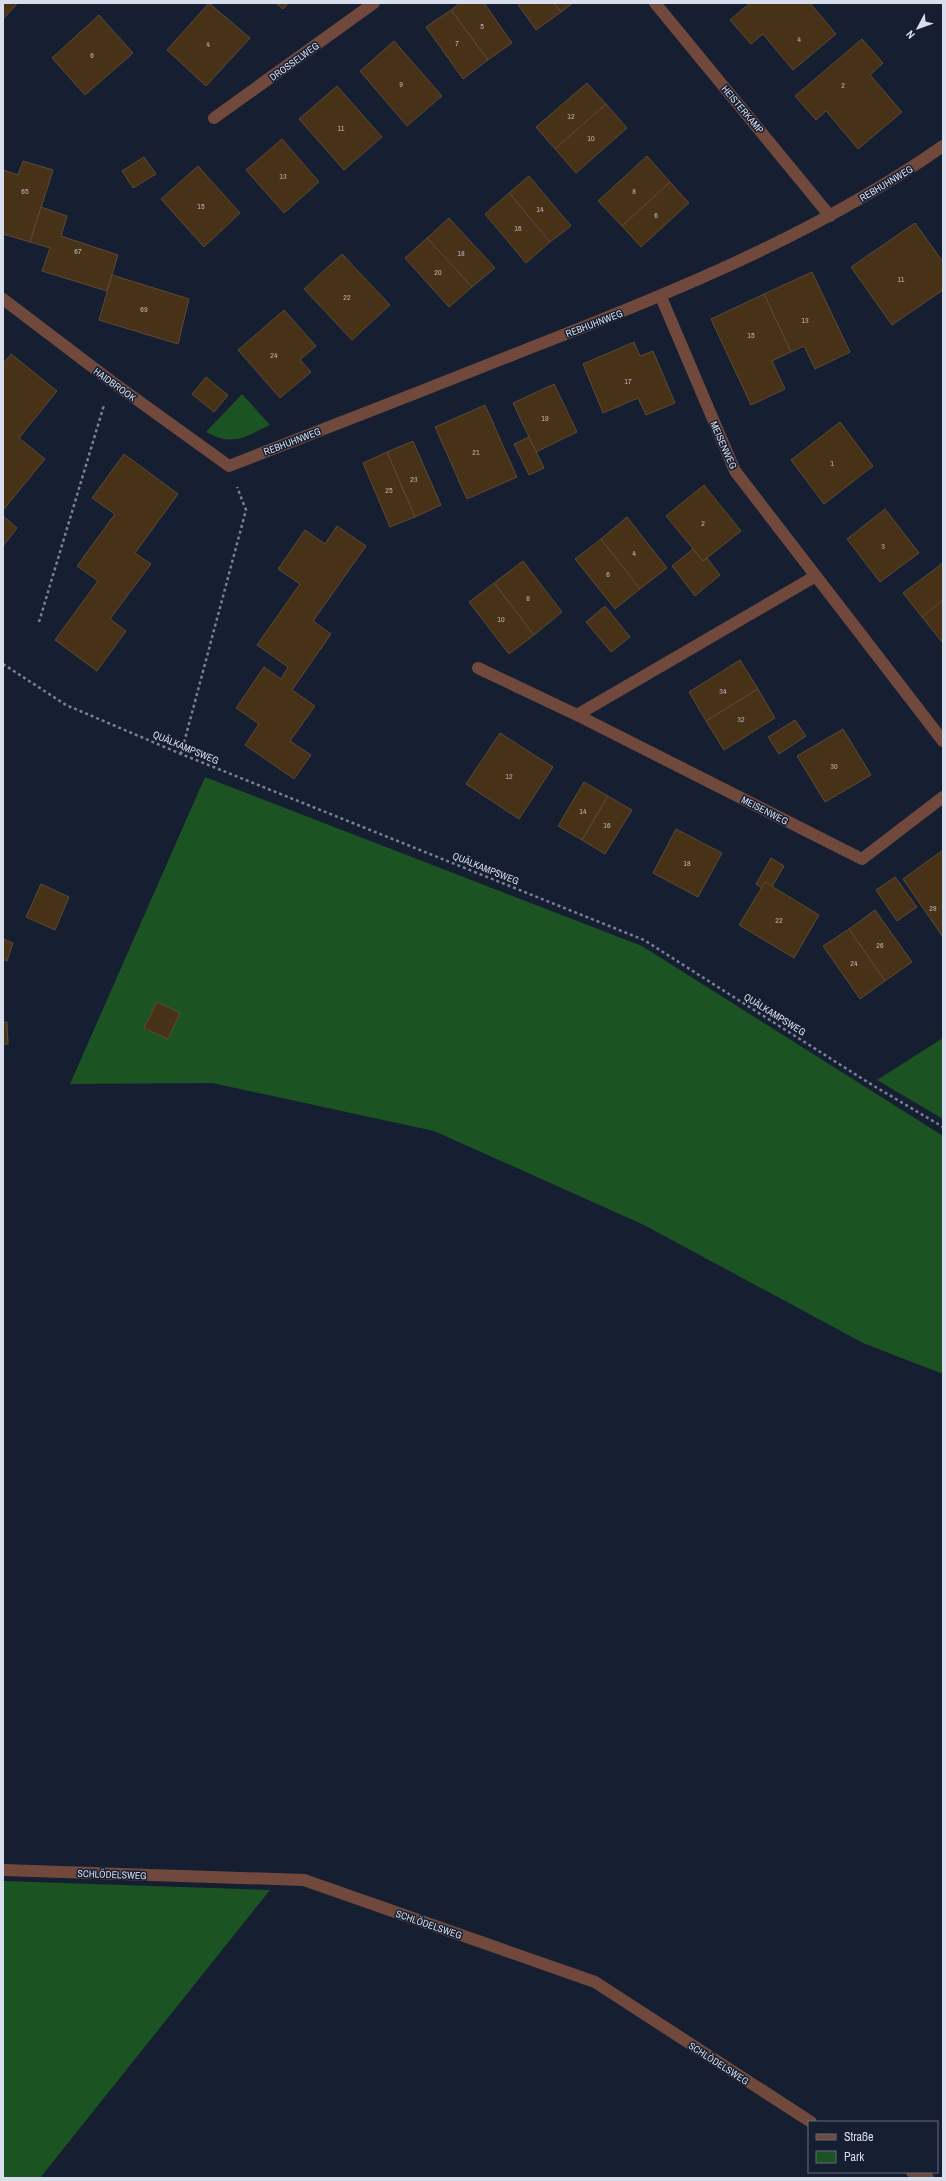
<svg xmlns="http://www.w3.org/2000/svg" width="946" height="2181" viewBox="0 0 946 2181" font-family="'Archivo Narrow',sans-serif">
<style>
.green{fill:#1c5323}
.building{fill:#483217;stroke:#5c4a36}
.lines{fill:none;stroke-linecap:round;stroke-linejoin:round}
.path{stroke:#798091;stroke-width:2.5;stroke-dasharray:3 3;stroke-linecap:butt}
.minor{stroke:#70493c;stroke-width:12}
.labels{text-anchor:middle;stroke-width:3;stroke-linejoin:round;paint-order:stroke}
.number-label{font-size:8px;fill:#b4b3b7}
.street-label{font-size:10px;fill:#d8deec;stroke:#161e32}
</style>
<rect width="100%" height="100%" fill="#161e32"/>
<g class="green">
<path d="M242,394L270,425C244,437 234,447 206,432Z"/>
<polygon points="205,777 642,946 943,1136 943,1374 863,1343 644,1225 434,1131 212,1083 70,1084"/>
<polygon points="943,1038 943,1119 877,1080"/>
<polygon points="3,1881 270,1890 40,2178 3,2178"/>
</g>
<g class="building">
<polygon points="3,3 18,3 3,19"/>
<polygon points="209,3 250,38 206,86 167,50"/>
<polygon points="276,3 289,3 283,9"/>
<polygon points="460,3 484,3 512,43 488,60 451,10"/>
<polygon points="517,3 554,3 561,12 536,30"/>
<polygon points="554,3 573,3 561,12"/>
<polygon points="750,3 810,3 836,34 793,70 763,34 751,44 730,20"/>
<polygon points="451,10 488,60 463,79 426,27"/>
<polygon points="99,15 133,53 85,95 52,58"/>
<polygon points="862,39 883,63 870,75 902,112 858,149 826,111 816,120 795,96"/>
<polygon points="394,41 442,96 407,126 360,71"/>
<polygon points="587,83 606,104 555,149 536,127"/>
<polygon points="337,86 382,137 344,170 299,119"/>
<polygon points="606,104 627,128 576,173 555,149"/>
<polygon points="282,139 319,182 284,213 246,170"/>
<polygon points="647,156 670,182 622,226 598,201"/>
<polygon points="144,157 156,174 133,188 122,171"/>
<polygon points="23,161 53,170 30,242 3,234 3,170 18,175"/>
<polygon points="198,166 240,213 204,247 161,199"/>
<polygon points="529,176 571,226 550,242 509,193"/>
<polygon points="670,182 689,203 641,247 622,226"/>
<polygon points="509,193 550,242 526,263 485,214"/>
<polygon points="41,207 67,216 61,236 118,255 107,291 42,271 50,248 30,242"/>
<polygon points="449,218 495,268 472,287 427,238"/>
<polygon points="915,223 943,262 943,290 892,325 851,267"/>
<polygon points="427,238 472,287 449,307 405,258"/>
<polygon points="342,254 390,305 352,340 304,289"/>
<polygon points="812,272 850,352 815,369 804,346 791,352 764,294"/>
<polygon points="112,275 189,299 178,344 99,320"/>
<polygon points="764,294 791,352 772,361 785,389 751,405 711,319"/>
<polygon points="284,310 316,346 300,360 311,372 280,398 238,350"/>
<polygon points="634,342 640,356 653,351 675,403 646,415 638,398 603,413 583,364"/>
<polygon points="11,354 57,391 19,438 45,459 3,510 3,364"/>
<polygon points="206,377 228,395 214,412 192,394"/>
<polygon points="554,384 577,432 536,452 513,403"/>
<polygon points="485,405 517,477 467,499 435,427"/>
<polygon points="840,422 873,466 824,504 791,460"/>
<polygon points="529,437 544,468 529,475 514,444"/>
<polygon points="413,441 441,505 415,517 387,452"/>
<polygon points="387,452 415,517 390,527 363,463"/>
<polygon points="124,454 178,494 135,553 151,564 110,619 126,631 97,671 55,640 98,581 77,566 115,514 92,498"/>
<polygon points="704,485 741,531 703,561 666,516"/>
<polygon points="885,509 919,553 880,582 847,539"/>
<polygon points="3,516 17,528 3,546"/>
<polygon points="627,517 667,568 640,589 601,539"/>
<polygon points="337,526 366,546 313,621 331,634 292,690 315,706 290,741 311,755 294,779 245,745 259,724 236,708 264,667 281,679 288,667 257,645 300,584 278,569 305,530 325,544"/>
<polygon points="601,539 640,589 615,609 575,559"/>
<polygon points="693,549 703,561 707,558 720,575 695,596 672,566"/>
<polygon points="523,561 562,612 534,635 494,583"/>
<polygon points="943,563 943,600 922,617 903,593"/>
<polygon points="494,583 534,635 509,654 469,602"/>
<polygon points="943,600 943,641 942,642 922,617"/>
<polygon points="605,606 630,637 611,652 586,622"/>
<polygon points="740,660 758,689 706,721 689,692"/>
<polygon points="758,689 775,718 724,750 706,721"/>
<polygon points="795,720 806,736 779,754 768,737"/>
<polygon points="843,729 871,775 825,802 797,756"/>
<polygon points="500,733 553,767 519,819 466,784"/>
<polygon points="584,782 608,796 582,840 558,826"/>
<polygon points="608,796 632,810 605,854 582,840"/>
<polygon points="676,829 722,853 698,897 653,873"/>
<polygon points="943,850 943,937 903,879"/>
<polygon points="771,858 784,866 772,887 765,882 762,888 756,884"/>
<polygon points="895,877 917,907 897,921 876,890"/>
<polygon points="765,882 819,915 794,958 739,925"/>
<polygon points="41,884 69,897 55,930 26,917"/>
<polygon points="875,910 912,962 885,981 849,929"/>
<polygon points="849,929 885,981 860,999 823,946"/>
<polygon points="3,939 13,943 7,961 3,959"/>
<polygon points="157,1002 180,1013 168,1039 144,1028"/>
<polygon points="3,1022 7,1022 8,1044 3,1044"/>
</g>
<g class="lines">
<g class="path">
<polyline points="39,622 104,405"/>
<polyline points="3,664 66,705 181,754 644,940 869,1083 943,1127"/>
<polyline points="181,754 246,510 237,487"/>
</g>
<g class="minor">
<polyline points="655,3 830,216"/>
<polyline points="214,118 374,3"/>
<polyline points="661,297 735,471 943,741"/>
<path d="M3,299L111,381L229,466C329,427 430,388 530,348C671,293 819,233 943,146"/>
<polyline points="478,668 577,715 862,859 943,797"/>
<polyline points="577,715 814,577"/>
<polyline points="3,1870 304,1880 595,1982 811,2122"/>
<polyline points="912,2172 928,2178"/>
</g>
</g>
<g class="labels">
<g class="number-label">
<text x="482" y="29">5</text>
<text x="799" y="42">4</text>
<text x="457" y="46">7</text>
<text x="208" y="47">4</text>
<text x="92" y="58">6</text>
<text x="401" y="87">9</text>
<text x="843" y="88">2</text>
<text x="571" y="119">12</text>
<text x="341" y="131">11</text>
<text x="591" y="141">10</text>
<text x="283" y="179">13</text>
<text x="25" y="194">65</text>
<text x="634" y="194">8</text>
<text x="201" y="209">15</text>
<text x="540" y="212">14</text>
<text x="656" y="218">6</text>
<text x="518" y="231">16</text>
<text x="78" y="254">67</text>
<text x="461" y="256">18</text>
<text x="438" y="275">20</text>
<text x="901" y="282">11</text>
<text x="347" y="300">22</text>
<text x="144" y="312">69</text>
<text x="805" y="323">13</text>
<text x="751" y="338">15</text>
<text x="274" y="358">24</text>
<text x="628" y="384">17</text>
<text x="545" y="421">19</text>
<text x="476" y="455">21</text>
<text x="832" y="466">1</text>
<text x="414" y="482">23</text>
<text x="389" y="493">25</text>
<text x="703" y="526">2</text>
<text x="883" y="549">3</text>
<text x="634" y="556">4</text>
<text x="608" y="577">6</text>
<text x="528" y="601">8</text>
<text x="501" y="622">10</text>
<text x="723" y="694">34</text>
<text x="741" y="722">32</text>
<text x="834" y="769">30</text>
<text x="509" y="779">12</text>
<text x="583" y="814">14</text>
<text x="607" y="828">16</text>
<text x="687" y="866">18</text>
<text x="933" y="911">28</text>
<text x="779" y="923">22</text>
<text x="880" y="948">26</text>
<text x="854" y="966">24</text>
</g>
<g class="street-label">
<text transform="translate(294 61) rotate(-36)" y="4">DROSSELWEG</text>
<text transform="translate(743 109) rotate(50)" y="4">HEISTERKAMP</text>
<text transform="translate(886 183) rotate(-31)" y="4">REBHUHNWEG</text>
<text transform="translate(594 323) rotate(-21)" y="4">REBHUHNWEG</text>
<text transform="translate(115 384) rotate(36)" y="4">HAIDBROOK</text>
<text transform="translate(292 441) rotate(-21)" y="4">REBHUHNWEG</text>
<text transform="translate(724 445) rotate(66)" y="4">MEISENWEG</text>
<text transform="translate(186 747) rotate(23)" y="4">QUÄLKAMPSWEG</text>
<text transform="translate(765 810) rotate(27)" y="4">MEISENWEG</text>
<text transform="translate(486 868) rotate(22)" y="4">QUÄLKAMPSWEG</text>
<text transform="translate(775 1014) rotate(32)" y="4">QUÄLKAMPSWEG</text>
<text transform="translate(112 1874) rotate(2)" y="4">SCHLÖDELSWEG</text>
<text transform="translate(429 1924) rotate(19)" y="4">SCHLÖDELSWEG</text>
<text transform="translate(719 2063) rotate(33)" y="4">SCHLÖDELSWEG</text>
</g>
</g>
<rect width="946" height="2181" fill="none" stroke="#d8deec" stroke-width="8"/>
<rect x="808" y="2121" width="130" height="52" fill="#161e32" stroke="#646b7c"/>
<rect x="816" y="2134" width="20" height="6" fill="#70493c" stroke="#646b7c"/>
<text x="844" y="2141" font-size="12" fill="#d8deec">Straße</text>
<rect x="816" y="2151" width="20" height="12" fill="#1c5323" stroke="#646b7c"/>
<text x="844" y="2161" font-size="12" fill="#d8deec">Park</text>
<g transform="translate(918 28) rotate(229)" stroke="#161e32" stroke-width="3" paint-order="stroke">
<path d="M0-3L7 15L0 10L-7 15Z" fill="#d8deec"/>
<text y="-6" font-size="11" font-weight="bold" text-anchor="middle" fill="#d8deec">N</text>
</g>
</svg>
